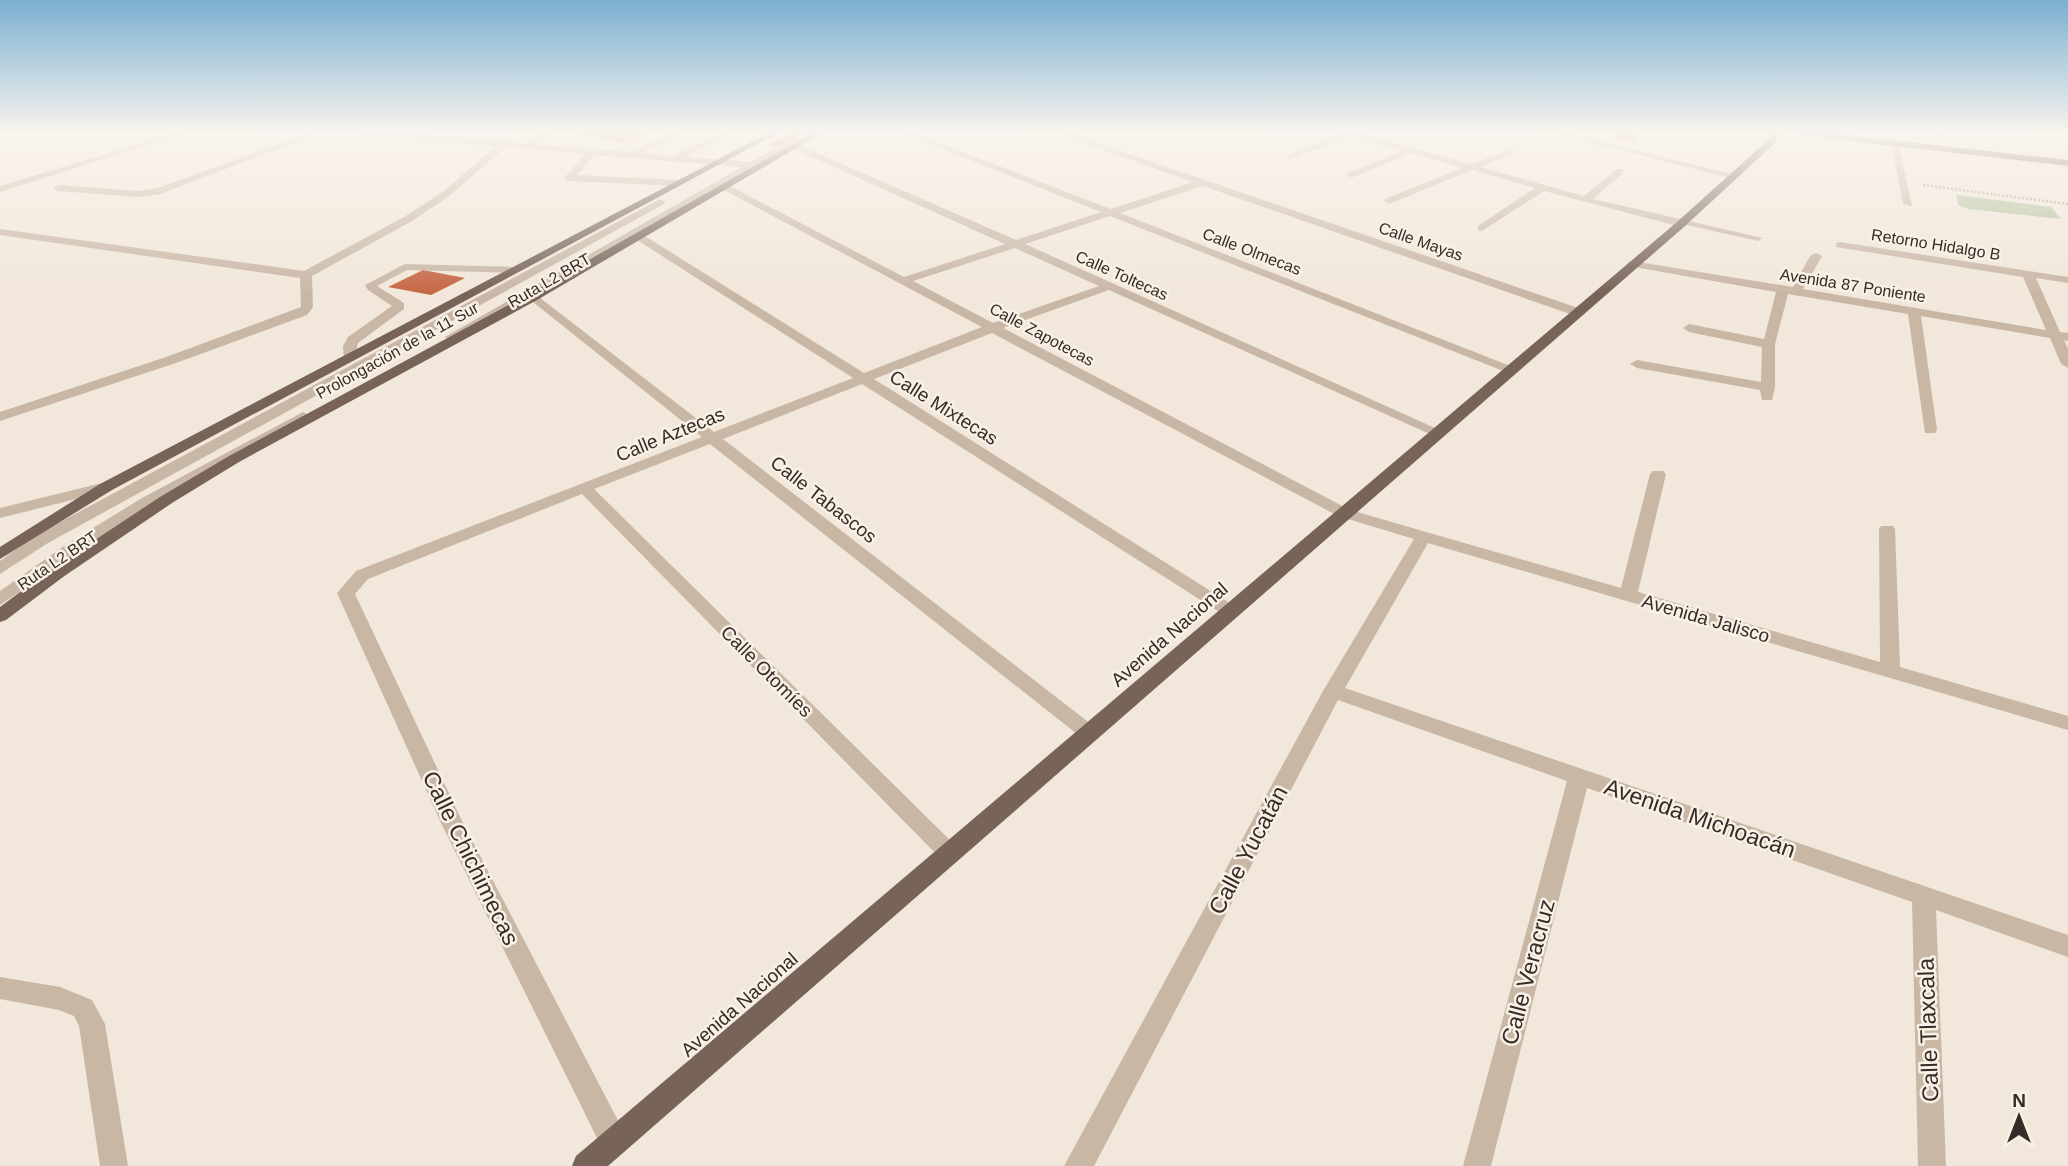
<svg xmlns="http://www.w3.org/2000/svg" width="2068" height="1166" viewBox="0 0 2068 1166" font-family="Arial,sans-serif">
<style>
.green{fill:#b3c09a}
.building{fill:#c56644}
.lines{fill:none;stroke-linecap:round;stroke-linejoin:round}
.path{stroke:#b5a190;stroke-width:2.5;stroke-dasharray:2 2;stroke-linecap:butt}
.minor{fill:#c9b7a6;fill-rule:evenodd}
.major{fill:#776358;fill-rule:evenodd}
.labels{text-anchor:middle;stroke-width:5;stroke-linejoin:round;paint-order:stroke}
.far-street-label{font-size:16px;fill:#352c27;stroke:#f9f1e6}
.street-label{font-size:19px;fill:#352c27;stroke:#f9f1e6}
.near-street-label{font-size:23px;fill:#352c27;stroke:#f9f1e6}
</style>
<rect width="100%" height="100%" fill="#f1e7da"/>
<polygon class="green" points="1956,195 2051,207 2061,219 1968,209 1958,205"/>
<g class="building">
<polygon points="583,132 651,132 624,143 576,134"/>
<polygon points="793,132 811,132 785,147 769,145"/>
<polygon points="1614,132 1635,132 1637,141 1616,139"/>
<polygon points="423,270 465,278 431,295 388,287"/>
</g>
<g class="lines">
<polyline class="path" points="1923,185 2068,204"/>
<g class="minor">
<polygon points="178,132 190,132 0,192 0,186"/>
<polygon points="312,132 323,132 160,194 138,197 58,191 53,188 58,185 138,191 158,188"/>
<path d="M355,132H387L525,143L547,132H557L537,144L628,152L676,132H687L641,153L672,156L724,132H734L685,157L750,162L804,132H814L796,144L1016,240L1101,212L900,132H911L1111,209L1193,182L1053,132H1065L1581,309V315H1573L1203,186L1120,213L1518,369L1511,373L1506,372L1110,216L1025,244L1444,432L1442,435H1432L1109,290L1003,328L1350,510L1621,588L1650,474L1653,471H1663L1666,474L1638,592L1880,662L1879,529L1881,526H1893L1895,529L1900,667L2068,716V730L1428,543L1345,688L2068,935V957L1936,910L1946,1166H1918L1912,902L1587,788L1491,1166H1463L1567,781L1338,700L1094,1166H1064L1323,691L1414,539L1338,516L992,333L874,379L1236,607L1239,611L1236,615H1224L862,384L723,439L1096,728L1099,733L1096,738L1089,740L1082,738L710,444L594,489L957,847L960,853L957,859L949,862L941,859L582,494L368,579L355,594L463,823L624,1132L628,1142L624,1152L614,1156L604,1152L441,823L337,593L356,571L702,437L528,298L455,340L451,341L445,337L742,167L595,155L577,175L679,180L684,183L679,186L569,181L564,178L586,154L506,147L449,196L412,221L312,276L313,307L307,315L176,363L0,421V412L166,357L301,307L300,278L0,235V229L304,271L404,217L443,192L496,146L359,135ZM791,147L792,148L1005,244L904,277L726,184ZM720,188L982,327L864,373L640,233ZM633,237L634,238L853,378L714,432L535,294ZM1015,248L1099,286L993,323L913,281Z"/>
<polygon points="1233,132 1255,132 1237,135"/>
<polygon points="1345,132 1355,132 1470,164 1514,149 1514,153 1480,167 1584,196 1617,169 1623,169 1623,173 1593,199 1763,238 1758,241 1686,225 1681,227 1544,191 1482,231 1478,230 1478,226 1535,188 1472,170 1389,204 1384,201 1385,199 1462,168 1412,153 1354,177 1348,177 1348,173 1402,151 1350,136 1292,159 1284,157"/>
<polygon points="1548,132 1562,132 1739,176 1734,179"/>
<polygon points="1935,132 1943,132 1948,139 1941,141"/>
<polygon points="1891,141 1898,143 1912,206 1903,204"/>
<polygon points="660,199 665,202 664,204 48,543 0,574 0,561 36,535"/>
<polygon points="1840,242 2068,277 2068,283 2036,278 2060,332 2068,333 2068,341 2064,340 2068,349 2068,368 2061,364 2050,338 1921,316 1937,430 1935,433 1925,433 1908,314 1788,294 1775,344 1775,387 1772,400 1762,400 1760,390 1637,368 1630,364 1637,360 1761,382 1762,347 1689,332 1683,328 1689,324 1764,339 1776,292 1628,266 1628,262 1632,261 1793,287 1810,256 1816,253 1822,256 1803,289 2046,330 2023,277 1836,247 1836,243"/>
<polygon points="405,264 516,267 522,270 516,273 407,270 377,286 404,303 404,309 358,343 354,361 344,361 343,346 348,337 392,306 368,290 365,285"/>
<polygon points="303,412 310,416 308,419 153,504 0,605 0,591 67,544 142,498"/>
<polygon points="106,482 114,487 112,490 0,518 0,508"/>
<polygon points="0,977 60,987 92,1000 105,1024 128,1166 100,1166 79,1026 74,1016 59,1010 0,999"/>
</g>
<g class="major">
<polygon points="770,132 780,132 112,490 0,559 0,547 100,484"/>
<polygon points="814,132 824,132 537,300 239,462 172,503 63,577 6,620 0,622 0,607 51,569 160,497 229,456 529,294"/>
<polygon points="1772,132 1780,132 1775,143 1685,226 608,1166 572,1166 576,1156 1677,222 1768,140"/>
<polygon points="1795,132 1820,132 2068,160 2068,166 1799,135"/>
</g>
</g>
<linearGradient id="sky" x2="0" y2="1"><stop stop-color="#7bb0d1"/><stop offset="0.45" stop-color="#f9f4ee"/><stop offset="1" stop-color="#f9f4ee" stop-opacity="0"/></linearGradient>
<rect width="2068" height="295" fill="url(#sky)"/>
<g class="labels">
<g class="far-street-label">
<text transform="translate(1421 241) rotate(19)" y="6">Calle Mayas</text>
<text transform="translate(1936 244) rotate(9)" y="6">Retorno Hidalgo B</text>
<text transform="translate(1252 251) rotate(21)" y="6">Calle Olmecas</text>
<text transform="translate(1122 275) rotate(24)" y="6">Calle Toltecas</text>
<text transform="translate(549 280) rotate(-30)" y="6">Ruta L2 BRT</text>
<text transform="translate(1853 285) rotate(9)" y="6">Avenida 87 Poniente</text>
<text transform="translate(1042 334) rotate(28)" y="6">Calle Zapotecas</text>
<text transform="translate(397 350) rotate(-29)" y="6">Prolongación de la 11 Sur</text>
<text transform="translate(57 560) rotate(-34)" y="6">Ruta L2 BRT</text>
</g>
<g class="street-label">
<text transform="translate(944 407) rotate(32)" y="7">Calle Mixtecas</text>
<text transform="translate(670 434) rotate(-22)" y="7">Calle Aztecas</text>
<text transform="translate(824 499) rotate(38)" y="7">Calle Tabascos</text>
<text transform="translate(1706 618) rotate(16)" y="7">Avenida Jalisco</text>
<text transform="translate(1169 634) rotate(-41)" y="7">Avenida Nacional</text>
<text transform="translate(767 671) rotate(45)" y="7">Calle Otomíes</text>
<text transform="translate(739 1004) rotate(-41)" y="7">Avenida Nacional</text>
</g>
<g class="near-street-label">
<text transform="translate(1700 818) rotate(19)" y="8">Avenida Michoacán</text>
<text transform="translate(1248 850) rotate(-62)" y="8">Calle Yucatán</text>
<text transform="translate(471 858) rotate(64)" y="8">Calle Chichimecas</text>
<text transform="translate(1528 972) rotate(-75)" y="8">Calle Veracruz</text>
<text transform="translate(1928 1030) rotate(-92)" y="8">Calle Tlaxcala</text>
</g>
</g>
<g transform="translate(2019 1117)" stroke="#f9f1e6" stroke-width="5" paint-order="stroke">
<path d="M0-5L12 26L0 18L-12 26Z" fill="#352c27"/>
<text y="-10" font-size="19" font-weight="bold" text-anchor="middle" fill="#352c27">N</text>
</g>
</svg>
